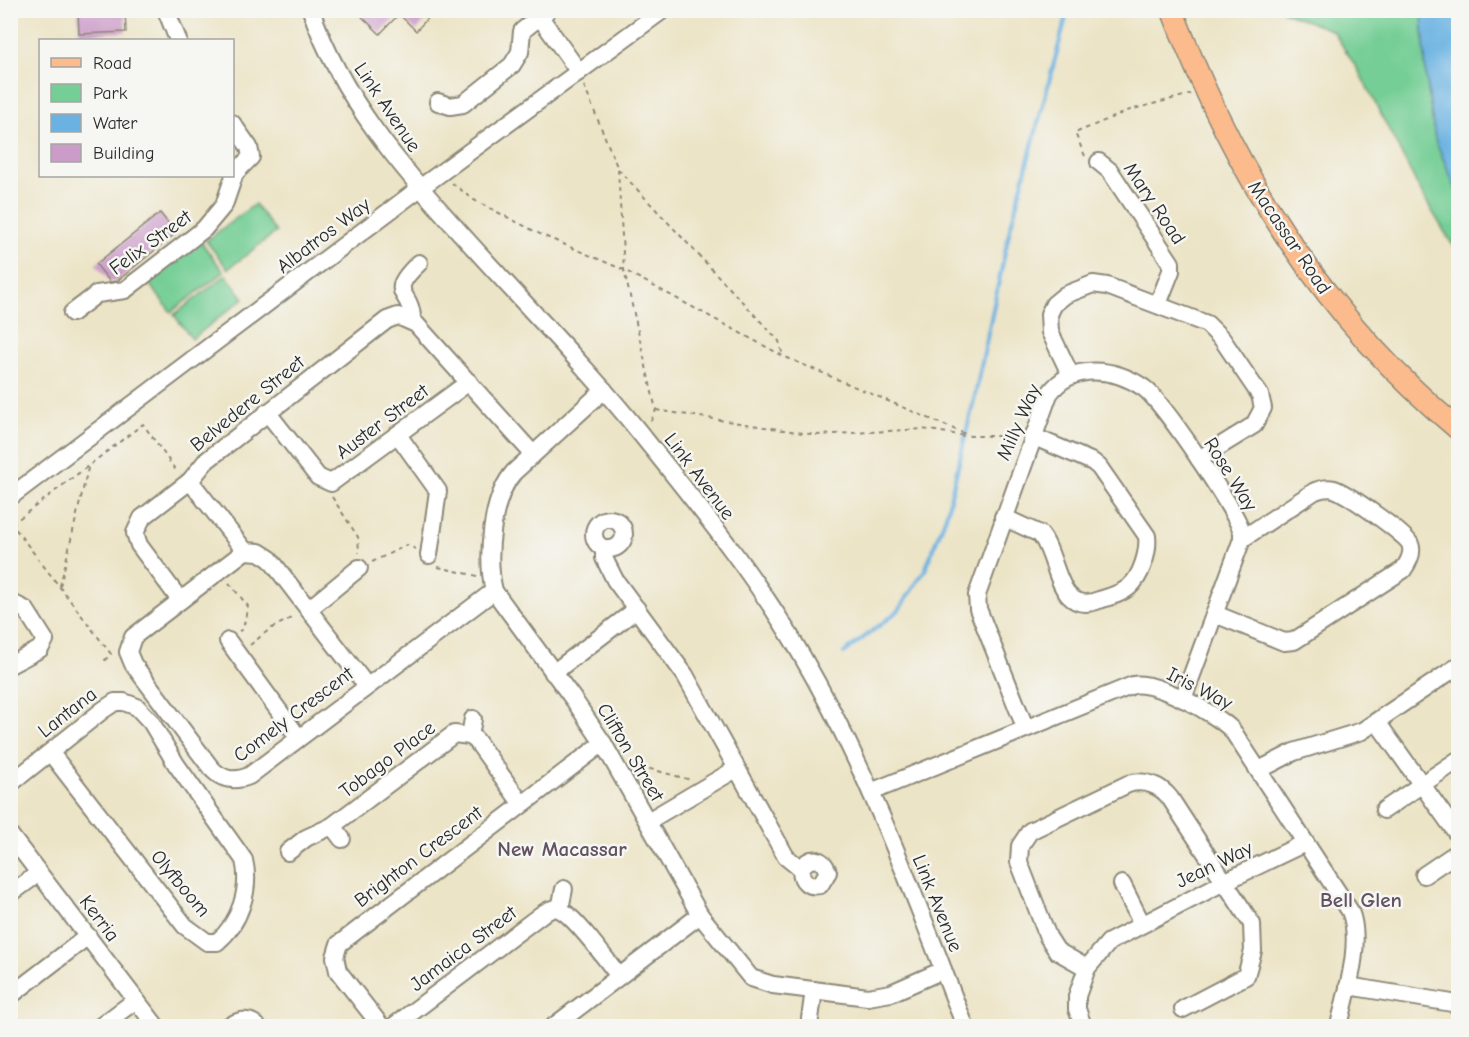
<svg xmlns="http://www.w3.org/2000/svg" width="1469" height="1037" viewBox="0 0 1469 1037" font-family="'Comic Neue',sans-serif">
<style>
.green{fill:#74ce95;stroke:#507c60;stroke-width:1.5}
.water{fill:#6bb2e2;stroke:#4b6e86;stroke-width:1.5}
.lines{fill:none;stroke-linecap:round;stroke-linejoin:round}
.stream{stroke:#6bb2e2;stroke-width:4}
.building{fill:#cc9cc9}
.minor-casing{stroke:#8c8878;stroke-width:20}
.major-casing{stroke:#8c8878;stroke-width:24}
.path{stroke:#8c8878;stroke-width:2;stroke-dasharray:4.5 4.5;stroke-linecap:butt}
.minor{stroke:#fff;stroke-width:16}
.major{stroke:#fbbb8c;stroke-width:21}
.labels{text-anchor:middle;stroke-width:5;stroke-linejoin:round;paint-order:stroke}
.street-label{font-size:20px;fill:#2b2b2b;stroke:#f6f6f2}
.neighbourhood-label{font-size:21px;font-weight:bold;fill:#635362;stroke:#f6f6f2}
</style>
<rect width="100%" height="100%" fill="#f6f6f2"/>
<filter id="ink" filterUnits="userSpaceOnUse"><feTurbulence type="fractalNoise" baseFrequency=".0167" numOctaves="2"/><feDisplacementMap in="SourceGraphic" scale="12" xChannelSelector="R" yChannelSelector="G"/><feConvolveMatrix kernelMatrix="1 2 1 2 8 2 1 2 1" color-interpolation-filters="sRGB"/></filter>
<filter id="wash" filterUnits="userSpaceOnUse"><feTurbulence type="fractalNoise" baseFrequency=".008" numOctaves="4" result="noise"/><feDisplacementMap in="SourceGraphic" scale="24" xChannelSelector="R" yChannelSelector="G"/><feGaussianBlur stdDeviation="1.35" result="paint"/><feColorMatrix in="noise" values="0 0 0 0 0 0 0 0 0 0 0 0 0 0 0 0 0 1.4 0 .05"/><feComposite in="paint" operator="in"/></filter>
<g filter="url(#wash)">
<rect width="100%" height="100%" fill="#ece4c6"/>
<g class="green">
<polygon points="1282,11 1422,11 1426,75 1435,139 1458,194 1458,254 1423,196 1358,70 1333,31"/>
<polygon points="255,204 276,232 228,269 206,241"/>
<polygon points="199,239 224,272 171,312 146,280"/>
<polygon points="226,275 244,298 192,339 174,315"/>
</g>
<polygon class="water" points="1422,11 1458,11 1458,194 1435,139 1426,75"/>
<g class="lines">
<polyline class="stream" points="844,653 898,611 925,570 946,516 974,400 1009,233 1068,10"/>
</g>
<g id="blocks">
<g class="building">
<polygon points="78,10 125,10 126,32 79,34"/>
<polygon points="355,10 435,10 416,31 399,14 380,34"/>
<polygon points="160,213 176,233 117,281 110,282 96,264"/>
</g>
</g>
</g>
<g filter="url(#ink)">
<use href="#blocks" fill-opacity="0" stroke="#8c8878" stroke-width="1.5"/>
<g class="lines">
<g class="minor-casing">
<g id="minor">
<polyline points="166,10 178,40"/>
<path d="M311,10C341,98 402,169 464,237C524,304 588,368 644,438C700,508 758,579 802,656C870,773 916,901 965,1026"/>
<polyline points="535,10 579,72"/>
<polyline points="438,102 450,106 463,104 512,65 520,52 522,31 548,10"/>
<polyline points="1099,162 1110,171 1171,263 1171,271 1158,304"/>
<polyline points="72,313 97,294 125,290 204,229 224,205 235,173 251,157 249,147 232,123"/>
<path d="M412,321C413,289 384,296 419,263"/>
<polyline points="1071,376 1050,332 1049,314 1054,304 1065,295 1093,284 1107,286 1207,324 1222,339 1260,395 1263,408 1254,425 1199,459"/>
<path d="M604,390L514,472C491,498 486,558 494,591L574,700L603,743L700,915L751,978L773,985L868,997L891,993L943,970"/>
<polyline points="267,412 318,477 331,483 469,382"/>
<polyline points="398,435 438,491 429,555"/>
<polyline points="10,497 420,188 663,10"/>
<path d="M1003,517L1040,534C1059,556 1056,617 1099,600C1109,597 1121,594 1129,587C1141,577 1149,552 1147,536L1099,467L1093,462L1032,436"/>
<circle cx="609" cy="534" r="15"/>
<path d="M604,548V558L615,580L685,675L786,857L801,869C801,882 808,887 820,885L828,872C823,857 809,855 801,869"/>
<path d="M245,551L133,637L128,652L133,664L211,768C222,780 234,782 249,776L494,591"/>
<polyline points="180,600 139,545 135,533 142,518 190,481"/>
<polyline points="10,602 26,610 45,640 40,649 10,665"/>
<polyline points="309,609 359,568"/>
<path d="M1215,614L1284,642L1294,641L1403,570C1408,563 1414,553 1410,544C1406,534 1345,492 1334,489C1327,487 1321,489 1315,491L1242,539"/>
<polyline points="228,641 298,737"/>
<polyline points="553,673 637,609"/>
<polyline points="366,685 270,559 259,552 245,551 190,481 206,461 387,320 398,316 416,324 533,454"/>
<polyline points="1377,722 1458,835"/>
<path d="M1025,727L978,609L977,595L1049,394C1072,362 1115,368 1144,388C1163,402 1235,509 1242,532V539L1183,699"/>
<polyline points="470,736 473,719"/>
<polyline points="1259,770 1294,752 1362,731 1458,666"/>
<path d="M10,784L103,710L115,702H124L137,707L151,722L176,764L244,860C251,889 240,923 217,942H207L185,926L50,752"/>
<path d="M871,792L1133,685C1154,680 1217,714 1232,730L1350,911C1363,942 1346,994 1339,1026"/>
<polyline points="1384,810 1458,760"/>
<polyline points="648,821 736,769"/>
<polyline points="332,826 342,839"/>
<polyline points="10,835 156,1026"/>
<polyline points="288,852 306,838 332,826 454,734 470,736 476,740 521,803"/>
<polyline points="1424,875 1458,852"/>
<polyline points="1122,884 1142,924"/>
<polyline points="10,894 39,873"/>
<polyline points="560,909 564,889"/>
<path d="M1087,968L1057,951L1048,937L1019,862L1020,846L1030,831L1128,784C1144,779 1160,785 1170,798L1252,924L1253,951L1246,976L1183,1009"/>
<polyline points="1348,986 1458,1004"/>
<polyline points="10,996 88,936"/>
<polyline points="101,1026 136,1000"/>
<path d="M228,1026C239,1021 248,1017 257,1026"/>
<polyline points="381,1026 338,971 335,957 339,944 603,743"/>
<path d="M394,1026L542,914C547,911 553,907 559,909C575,916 607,961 619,976"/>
<polyline points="554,1026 700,915"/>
<polyline points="809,1026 814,990"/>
<polyline points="1083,1026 1077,1009 1077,996 1087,968 1109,942 1224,882 1305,843"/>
</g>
</g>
<g class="major-casing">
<path id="major" d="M1172,10C1235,173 1322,316 1458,429"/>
</g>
<g class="path">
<polyline points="584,86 618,169 624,270 656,410 650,423"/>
<polyline points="1085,156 1075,133 1130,110 1191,94"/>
<polyline points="618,169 779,341 783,356"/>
<polyline points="452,183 474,200 542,235 624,270 783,356 970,436 1017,436"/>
<polyline points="656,410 816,435 923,429 966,436"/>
<polyline points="332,497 358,537 359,553"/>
<polyline points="10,522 111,654 103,662"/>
<polyline points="12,524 143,424 177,472"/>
<polyline points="372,562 407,545 416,549"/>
<polyline points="438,567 477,576"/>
<polyline points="229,583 248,606 243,629 239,631"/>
<polyline points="60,586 89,464"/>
<polyline points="250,645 270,629 295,616"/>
<polyline points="632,764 691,780"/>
</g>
<use href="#minor" class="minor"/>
<use href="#major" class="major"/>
</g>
</g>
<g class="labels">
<g class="street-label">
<text transform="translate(388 107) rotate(56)" y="7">Link Avenue</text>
<text transform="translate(1155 203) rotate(56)" y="7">Mary Road</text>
<text transform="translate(323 235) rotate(-37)" y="7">Albatros Way</text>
<text transform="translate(1290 237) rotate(56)" y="7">Macassar Road</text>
<text transform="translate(150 242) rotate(-36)" y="7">Felix Street</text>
<text transform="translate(247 403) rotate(-39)" y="7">Belvedere Street</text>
<text transform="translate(382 421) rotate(-37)" y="7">Auster Street</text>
<text transform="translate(1018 422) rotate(-66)" y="7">Milly Way</text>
<text transform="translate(1231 474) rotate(58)" y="7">Rose Way</text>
<text transform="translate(700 476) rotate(53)" y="7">Link Avenue</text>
<text transform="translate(1200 688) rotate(27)" y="7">Iris Way</text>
<text transform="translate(67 712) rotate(-38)" y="7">Lantana</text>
<text transform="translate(293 714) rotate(-37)" y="7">Comely Crescent</text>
<text transform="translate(631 752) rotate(59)" y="7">Clifton Street</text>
<text transform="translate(387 759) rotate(-37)" y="7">Tobago Place</text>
<text transform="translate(418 856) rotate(-37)" y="7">Brighton Crescent</text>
<text transform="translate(1214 864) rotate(-26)" y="7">Jean Way</text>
<text transform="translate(181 883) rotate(50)" y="7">Olyfboom</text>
<text transform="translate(938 903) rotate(68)" y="7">Link Avenue</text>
<text transform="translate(100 918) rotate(53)" y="7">Kerria</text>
<text transform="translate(463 948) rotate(-37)" y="7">Jamaica Street</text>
</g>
<g class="neighbourhood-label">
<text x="562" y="856">New Macassar</text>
<text x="1361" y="907">Bell Glen</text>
</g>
</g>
<rect width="1469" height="1037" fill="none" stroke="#f6f6f2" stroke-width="36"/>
<rect x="39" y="39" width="195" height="138" fill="#f6f6f2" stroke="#a5a5a2" stroke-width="1.5"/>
<rect x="51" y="58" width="30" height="9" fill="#fbbb8c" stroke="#a5a5a2" stroke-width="1.5"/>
<text x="93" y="69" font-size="18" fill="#2b2b2b">Road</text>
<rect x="51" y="84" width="30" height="18" fill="#74ce95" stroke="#a5a5a2" stroke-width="1.5"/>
<text x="93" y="99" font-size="18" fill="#2b2b2b">Park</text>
<rect x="51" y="114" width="30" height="18" fill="#6bb2e2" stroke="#a5a5a2" stroke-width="1.5"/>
<text x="93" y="129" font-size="18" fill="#2b2b2b">Water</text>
<rect x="51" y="144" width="30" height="18" fill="#cc9cc9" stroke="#a5a5a2" stroke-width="1.5"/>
<text x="93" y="159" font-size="18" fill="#2b2b2b">Building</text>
</svg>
